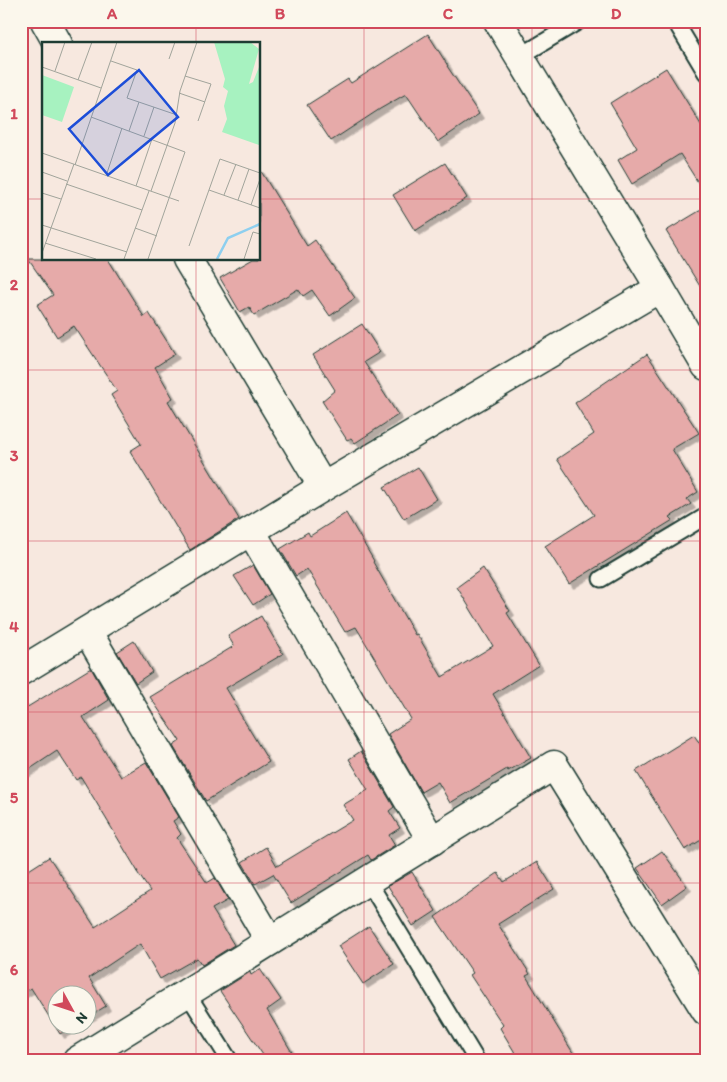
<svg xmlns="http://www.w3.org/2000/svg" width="727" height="1082" viewBox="0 0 727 1082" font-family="Itim,sans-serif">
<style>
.building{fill:#e6aaa9;stroke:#1f3d34;filter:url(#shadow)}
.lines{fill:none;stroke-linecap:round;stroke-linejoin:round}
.lane-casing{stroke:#1f3d34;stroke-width:19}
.street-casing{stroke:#1f3d34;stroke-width:31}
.lane{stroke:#fbf7ec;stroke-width:15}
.street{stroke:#fbf7ec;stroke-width:28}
.grid{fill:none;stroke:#d1495b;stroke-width:1;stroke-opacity:0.55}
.inset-river{fill:none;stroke:#8ecfef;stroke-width:2.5}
.inset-road{fill:none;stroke:#a1a49b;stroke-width:1}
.view{fill:#1d4ed8;fill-opacity:0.15;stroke:#1d4ed8;stroke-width:2.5}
.inset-edge{fill:none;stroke:#1f3d34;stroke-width:2.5}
.neatline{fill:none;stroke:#d1495b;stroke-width:2}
.grid-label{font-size:16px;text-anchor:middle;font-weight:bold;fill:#d1495b}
</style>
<defs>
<filter id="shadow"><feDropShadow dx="4.5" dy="4.5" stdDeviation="0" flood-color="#0004"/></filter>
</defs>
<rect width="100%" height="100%" fill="#f7e8df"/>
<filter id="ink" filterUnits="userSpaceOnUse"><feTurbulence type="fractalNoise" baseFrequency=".02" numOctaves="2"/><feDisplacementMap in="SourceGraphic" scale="10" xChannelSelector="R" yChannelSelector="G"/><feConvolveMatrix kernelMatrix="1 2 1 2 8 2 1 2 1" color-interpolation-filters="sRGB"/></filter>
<g filter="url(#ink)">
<g class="building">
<polygon points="428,34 448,66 447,66 479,114 438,142 406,94 380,109 331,141 307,105 348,79 351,83"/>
<polygon points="666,68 706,133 706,195 680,154 632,184 618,160 637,148 610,103"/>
<polygon points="445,163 467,198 415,231 393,195"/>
<polygon points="259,168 307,246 315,240 355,298 330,316 312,290 303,296 298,289 254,315 249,307 240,312 220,278 253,259 259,259"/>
<polygon points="706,207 706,296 666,231"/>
<polygon points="28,259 108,259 144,317 149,313 175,354 155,367 173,398 168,401 239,519 190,550 130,451 141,444 111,395 117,391 74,326 57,337 37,305 53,295"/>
<polygon points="362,324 380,352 364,362 398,415 355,443 351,438 347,440 322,401 335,390 313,355"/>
<polygon points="647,354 699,433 672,449 698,492 687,499 691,504 670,517 673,520 569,584 545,546 594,515 557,459 594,434 575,403"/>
<polygon points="418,467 437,499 404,519 384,487"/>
<polygon points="346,513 374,561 373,562 415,635 417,634 442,677 493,646 457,587 483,568 510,611 507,613 539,665 493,694 531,758 508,771 507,769 450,803 438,782 421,792 388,734 411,719 356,627 345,632 307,569 296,576 280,549 308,532 310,536"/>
<polygon points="253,565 270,594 253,605 234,576"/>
<polygon points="261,616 283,654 226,688 235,703 234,704 269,762 206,801 173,746 180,741 150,697 234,646 228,636"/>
<polygon points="134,641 152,672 136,683 117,652"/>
<polygon points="91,668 109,700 83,717 121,777 146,762 179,817 173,821 181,834 177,838 207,883 215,878 228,900 212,909 234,945 202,965 197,958 160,979 140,944 89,978 106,1006 88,1017 88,994 58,994 58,1024 76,1024 60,1034 31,988 21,994 21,875 49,857 95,927 150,891 137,872 138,872 81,777 76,780 57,751 21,775 21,711"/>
<polygon points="694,735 706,753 706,837 685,850 636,771"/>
<polygon points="361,751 394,807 389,811 400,828 389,835 395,845 371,860 368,855 291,903 273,874 255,884 242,862 266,847 277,866 353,820 343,805 368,790 349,759"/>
<polygon points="662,851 687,886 662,904 637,868"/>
<polygon points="537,862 554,889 498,924 530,974 526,976 578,1061 520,1061 500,1028 503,1025 470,975 473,973 435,917 498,873 504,882"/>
<polygon points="412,872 436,911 413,926 388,886"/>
<polygon points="369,926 394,964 363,984 338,946"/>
<polygon points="260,969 281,1000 267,1010 297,1061 267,1061 220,991 250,972 251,975"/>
</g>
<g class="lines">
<g class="lane-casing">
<g id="lane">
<polyline points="675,21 706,73"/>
<polyline points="519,57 579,21"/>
<polyline points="601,579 706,516"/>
<polyline points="368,881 477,1061"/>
<polyline points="187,993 230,1061"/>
</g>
</g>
<g class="street-casing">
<g id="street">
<polyline points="45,21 58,44"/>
<polyline points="498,21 660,288 706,366"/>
<polyline points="187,259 323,487"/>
<polyline points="251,531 432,841"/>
<polyline points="87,631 270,941"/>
<polyline points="21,671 323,487 660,288"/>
<polyline points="77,1061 554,765 706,1011"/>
</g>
</g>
<use href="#lane" class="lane"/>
<use href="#street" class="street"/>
</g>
</g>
<path class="grid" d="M196,21V44M364,21V1061M532,21V1061M21,199H44M259,199H706M196,259V1061M21,370H706M21,541H706M21,712H706M21,883H706"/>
<g transform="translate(42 42)">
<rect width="218" height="218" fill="#f7e8df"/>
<path d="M172,0H208L217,7L207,42L211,40L217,25V103L180,90L185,77L182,64L186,49L181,45L183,37ZM0,33L32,45L20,80L0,73Z" fill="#a7f2c0"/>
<path class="inset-river" d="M175,217L186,196L218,182"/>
<path class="inset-road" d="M127,17L133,0M69,19L95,28L85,56L135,73M0,25L59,46M13,29L23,0M143,34L169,42L156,79M36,38L50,0M137,51L163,60M49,75L143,110L106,217M87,89L97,60M102,94L112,65M0,111L137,159M33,123L75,0M0,130L25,139M64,134L80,86M24,142L100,168M94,144L110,97M167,148L218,166M109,149L133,81L138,49L155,0M0,151L19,157M182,153L194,122M196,158L207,127M209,163L218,137M0,183L85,210M93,186L115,194M3,201L54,217M147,204L178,117L218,131M0,211L32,122M82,217L107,149M202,217L211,190L218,192"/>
<path class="view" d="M97,28L136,75L66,133L27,87Z"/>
<rect width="218" height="218" class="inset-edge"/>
</g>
<rect width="727" height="1082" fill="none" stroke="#fbf7ec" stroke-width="55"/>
<g transform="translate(72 1010) rotate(130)"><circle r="24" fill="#fbf7ec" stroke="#a3ada2"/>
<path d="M0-4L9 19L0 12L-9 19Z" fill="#d1495b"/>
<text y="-8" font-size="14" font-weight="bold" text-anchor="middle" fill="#1f3d34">N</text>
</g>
<rect x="28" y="28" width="672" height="1026" class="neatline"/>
<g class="grid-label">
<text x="112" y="19">A</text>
<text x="280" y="19">B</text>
<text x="448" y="19">C</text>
<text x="616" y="19">D</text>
<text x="14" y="119">1</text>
<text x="14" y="290">2</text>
<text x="14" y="461">3</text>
<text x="14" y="632">4</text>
<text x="14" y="803">5</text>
<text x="14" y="975">6</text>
</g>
</svg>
